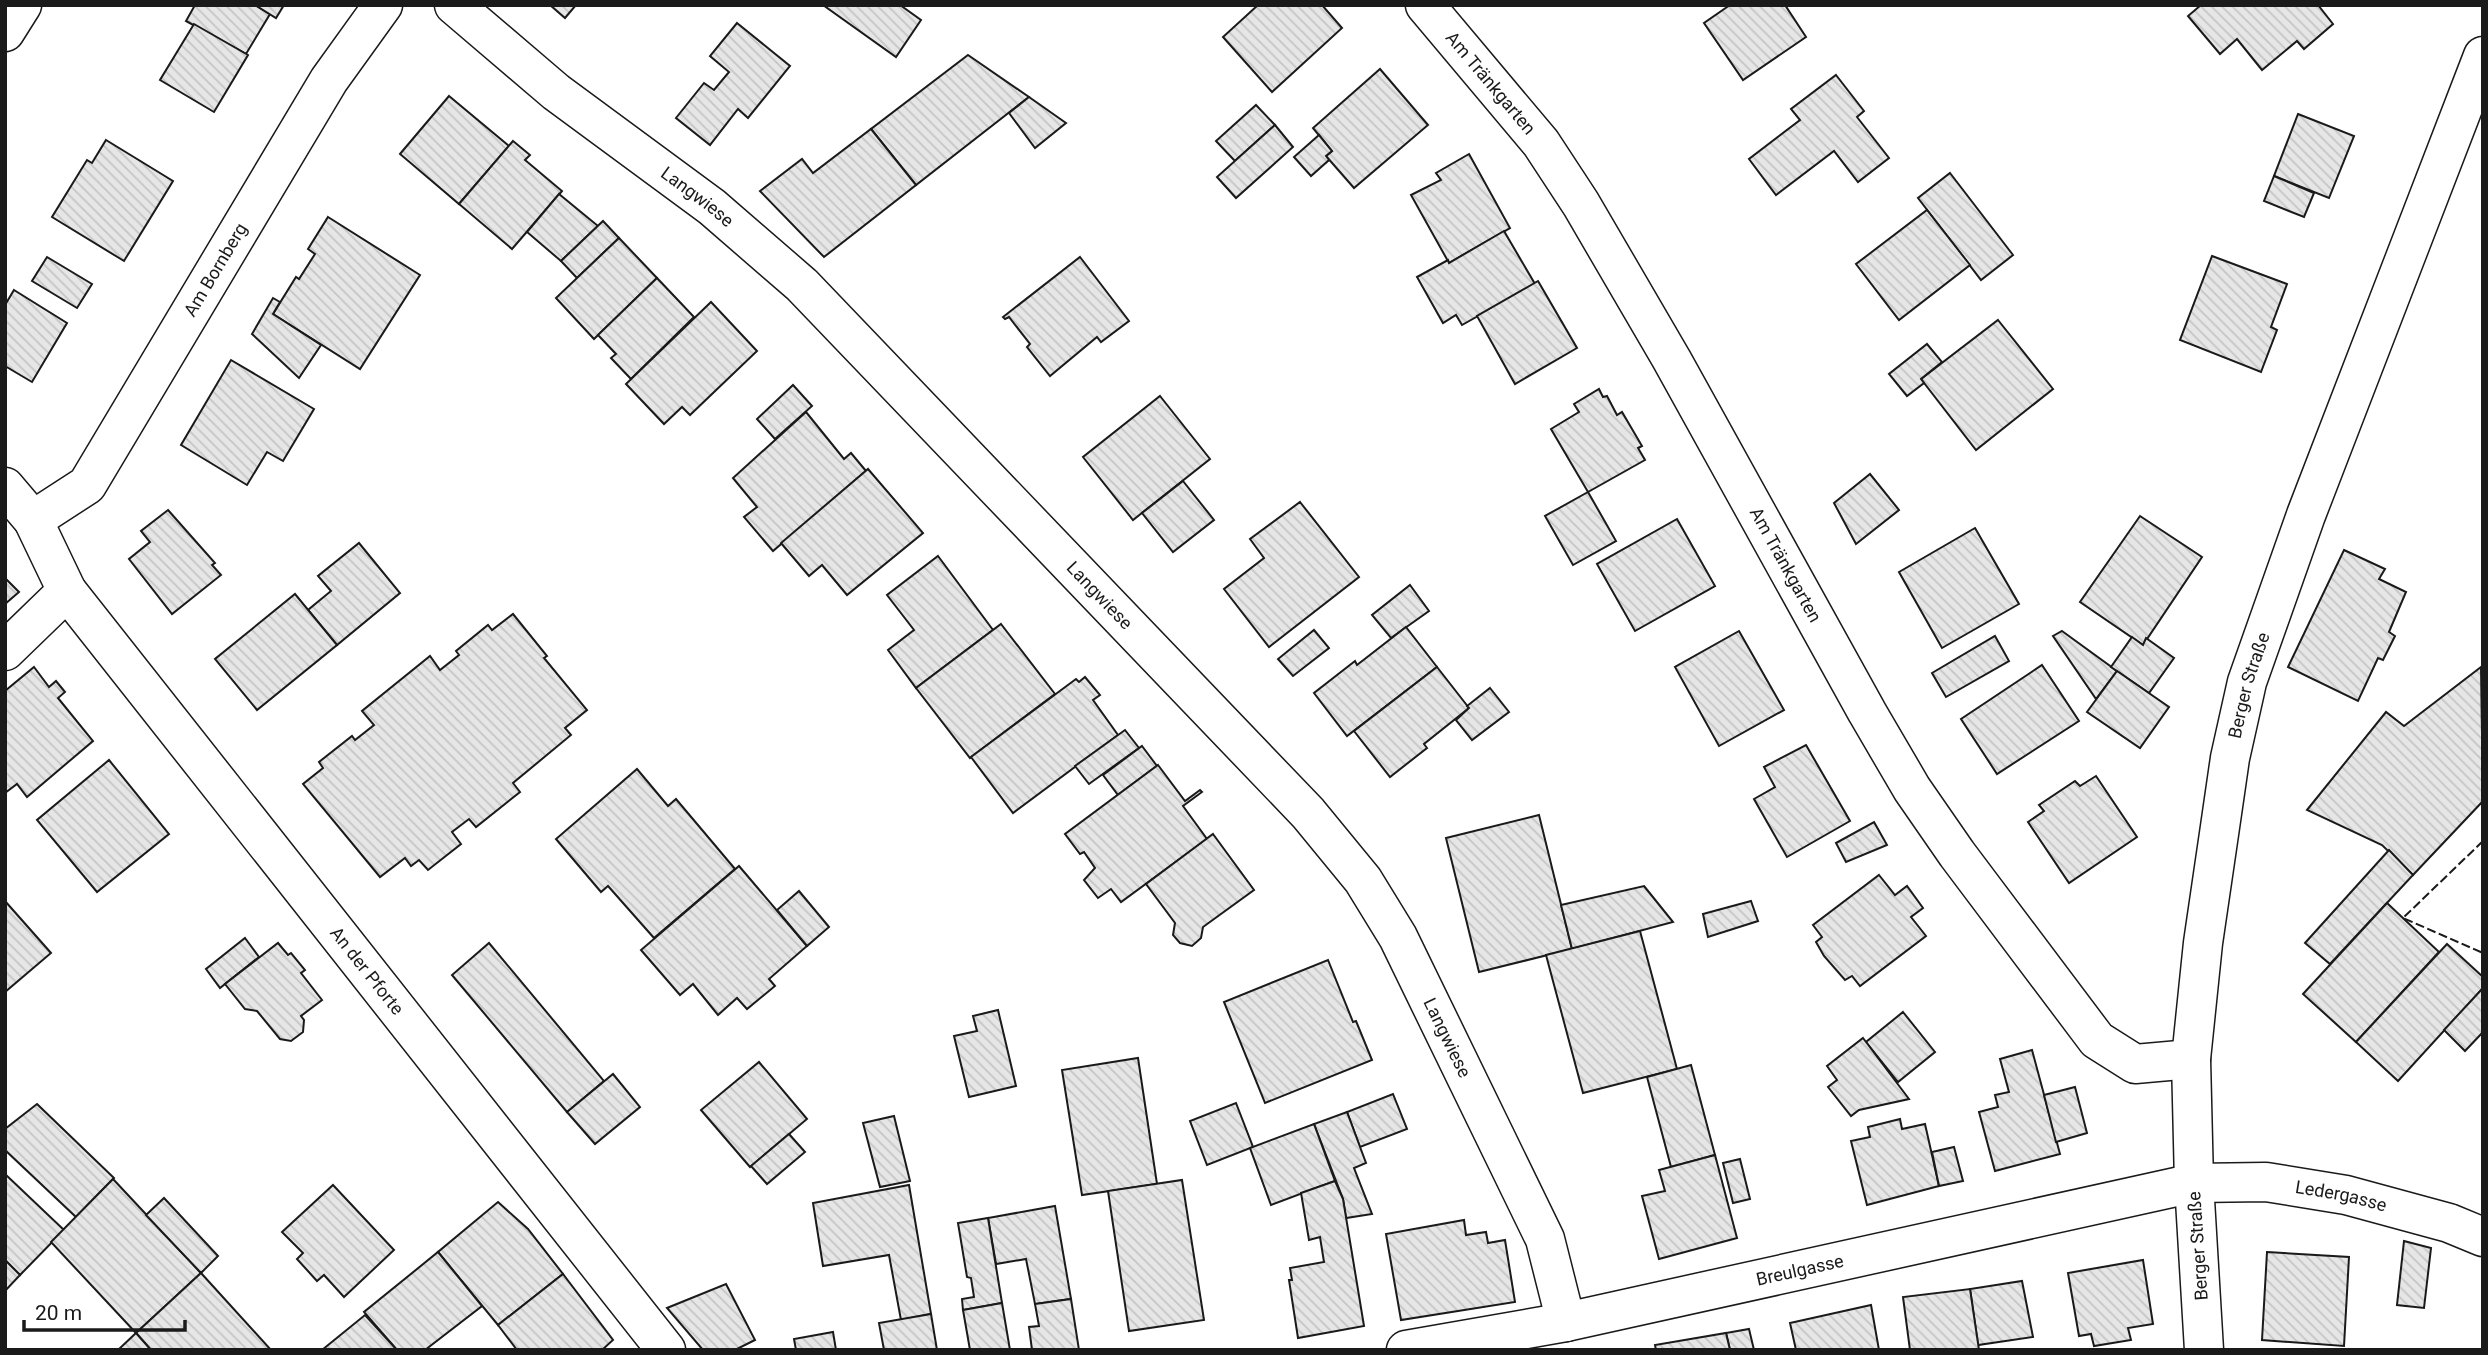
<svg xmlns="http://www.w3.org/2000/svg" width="2488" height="1355" viewBox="0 0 2488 1355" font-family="Roboto,sans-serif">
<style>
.building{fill:url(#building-back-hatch);stroke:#1a1a1a;stroke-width:2}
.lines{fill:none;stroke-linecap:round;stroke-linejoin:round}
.minor-casing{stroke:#1a1a1a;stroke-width:41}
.minor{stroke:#fff;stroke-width:38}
.fence{stroke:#1a1a1a;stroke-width:2;stroke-dasharray:9 3.5;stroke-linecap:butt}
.labels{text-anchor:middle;stroke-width:5;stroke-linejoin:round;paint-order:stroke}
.street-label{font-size:18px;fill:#1a1a1a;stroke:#fff}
</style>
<defs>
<pattern id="building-back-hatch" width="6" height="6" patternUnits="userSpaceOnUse" patternTransform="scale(1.75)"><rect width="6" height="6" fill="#e6e6e6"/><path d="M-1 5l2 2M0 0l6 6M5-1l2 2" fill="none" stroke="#c5c5c5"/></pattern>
</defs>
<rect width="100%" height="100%" fill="#fff"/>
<g class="building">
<polygon points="195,5 255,5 270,14 246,54 186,21"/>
<polygon points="255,5 284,5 276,18"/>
<polygon points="550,5 576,5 565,18"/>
<polygon points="823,5 900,5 921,20 896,57"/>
<polygon points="1258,5 1322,5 1342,28 1272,92 1223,37"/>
<polygon points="1730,5 1785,5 1806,37 1743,80 1704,23"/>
<polygon points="2201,5 2318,5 2333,24 2304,49 2297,41 2262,70 2237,39 2220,54 2188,16"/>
<polygon points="737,23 790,66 748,118 738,109 710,145 676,118 704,83 714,90 729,72 710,56"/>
<polygon points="194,24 248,55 214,112 160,80"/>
<polygon points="968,55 1029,97 916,185 871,129"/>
<polygon points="1380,69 1428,125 1354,188 1326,156 1332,151 1313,128"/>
<polygon points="1836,75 1864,111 1857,117 1889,158 1858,182 1834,151 1776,195 1749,159 1800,120 1791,109"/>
<polygon points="449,96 509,146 459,204 400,154"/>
<polygon points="1029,97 1066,123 1035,148 1009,113"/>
<polygon points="1256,105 1275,125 1235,161 1216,141"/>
<polygon points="2298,114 2354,136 2329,198 2274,176"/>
<polygon points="1275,125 1293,147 1236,198 1217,177"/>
<polygon points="871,129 916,185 824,257 760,191 802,159 813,173"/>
<polygon points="1319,135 1332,151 1326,156 1329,160 1311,176 1294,157"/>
<polygon points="106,140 173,181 124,261 52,217 87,160 92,163"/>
<polygon points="513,141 530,155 525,160 562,191 512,249 459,204"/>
<polygon points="1469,154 1510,228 1449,263 1411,195 1441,180 1436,173"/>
<polygon points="1950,173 2013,255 1981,280 1918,198"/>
<polygon points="2274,176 2314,193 2304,217 2264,201"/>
<polygon points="559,194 598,226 561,261 527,232"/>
<polygon points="1927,210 1970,265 1899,320 1856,264"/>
<polygon points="328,217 420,275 360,369 273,314 296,277 299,279 315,254 308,249"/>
<polygon points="603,221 619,238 577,278 561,261"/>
<polygon points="1504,231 1535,284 1462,325 1456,315 1443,323 1417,277 1448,260 1449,263"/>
<polygon points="619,238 657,278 594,339 556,298"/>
<polygon points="2212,256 2287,284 2271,327 2277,330 2261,372 2180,340"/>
<polygon points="47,257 92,284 77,308 32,281"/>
<polygon points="1080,257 1129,321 1101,342 1097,337 1050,376 1027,347 1030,344 1009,317 1005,319 1003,317"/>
<polygon points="657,278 694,317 631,379 611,358 616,354 598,335"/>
<polygon points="1538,281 1577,348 1515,384 1477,316"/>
<polygon points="14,290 67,323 32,382 5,366 5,305"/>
<polygon points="273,298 280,302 273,314 321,345 299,378 252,334"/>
<polygon points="711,302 757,351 690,415 682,407 664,424 626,384"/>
<polygon points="1998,320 2053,389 1976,450 1921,379"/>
<polygon points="1927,344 1942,362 1921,379 1924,383 1907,396 1889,374"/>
<polygon points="231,360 314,409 283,461 267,452 247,485 181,445"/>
<polygon points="793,385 812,406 775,439 757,419"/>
<polygon points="1599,389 1603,397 1607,396 1617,415 1622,412 1642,446 1638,448 1645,460 1588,492 1551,429 1579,412 1574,404"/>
<polygon points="1160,396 1210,459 1133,520 1083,457"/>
<polygon points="806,412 844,459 851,453 866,471 773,551 744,517 757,507 733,478"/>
<polygon points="868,469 923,533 847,595 822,565 809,576 781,543"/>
<polygon points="1870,474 1899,510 1856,544 1834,503"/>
<polygon points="1183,481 1214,520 1173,552 1142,513"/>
<polygon points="1588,492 1616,541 1573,565 1545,516"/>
<polygon points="1300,502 1359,577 1269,647 1224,589 1264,558 1250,539"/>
<polygon points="168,510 215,563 212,565 221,575 172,614 129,559 150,542 141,531"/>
<polygon points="2140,516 2202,557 2143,645 2080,602"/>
<polygon points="1677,519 1715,586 1635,631 1597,564"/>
<polygon points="1975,528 2019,604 1942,648 1899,572"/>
<polygon points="359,543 400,593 337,645 308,610 331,591 318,576"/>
<polygon points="2344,550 2385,569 2379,579 2406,592 2389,632 2395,636 2383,660 2378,658 2358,701 2288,667"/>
<polygon points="938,556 993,630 916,688 888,650 914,630 887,595"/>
<polygon points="5,578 19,592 5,604"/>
<polygon points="1410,585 1429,611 1391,638 1372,615"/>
<polygon points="295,594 337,645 257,710 215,659"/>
<polygon points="513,614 547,656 544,658 587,710 565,728 571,735 513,783 520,792 476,827 469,819 452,832 461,844 428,870 419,860 411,866 405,858 380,877 303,784 323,768 319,762 352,736 355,740 374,725 362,711 430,656 440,670 459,655 456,651 488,625 492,630"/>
<polygon points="1001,624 1055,694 970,758 916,688"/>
<polygon points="1406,627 1437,667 1347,736 1314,693 1355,661 1357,665"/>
<polygon points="1314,630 1329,648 1293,676 1278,659"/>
<polygon points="1739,631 1784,710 1719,746 1675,667"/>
<polygon points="2062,631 2117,671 2096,699 2053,636"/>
<polygon points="1995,636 2009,661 1946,697 1932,673"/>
<polygon points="2132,637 2143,645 2146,638 2174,658 2149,693 2111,667"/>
<polygon points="2042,665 2079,721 1997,774 1961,719"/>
<polygon points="34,667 49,687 56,681 65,692 58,698 93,741 27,797 17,784 5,793 5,691"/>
<polygon points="1437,667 1469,708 1424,744 1427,748 1390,777 1354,731"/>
<polygon points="2481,667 2483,801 2413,875 2382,845 2307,810 2386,712 2404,726"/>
<polygon points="2117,671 2169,707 2140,748 2087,712"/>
<polygon points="1085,677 1100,695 1093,700 1118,735 1013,813 971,757 1076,679 1079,682"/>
<polygon points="1490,688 1509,712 1472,740 1456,720 1469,708 1467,706"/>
<polygon points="1125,730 1139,748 1089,784 1075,766"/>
<polygon points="1806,745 1850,821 1787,857 1754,799 1775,787 1764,767"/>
<polygon points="1142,746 1157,766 1118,795 1103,775"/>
<polygon points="109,760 169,834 97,892 37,820"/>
<polygon points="1158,765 1185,801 1200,790 1202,792 1183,806 1207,839 1121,902 1111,889 1098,898 1084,880 1095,868 1084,852 1080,854 1065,834"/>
<polygon points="637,769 668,806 676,799 735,869 654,938 608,886 601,892 556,839"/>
<polygon points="2096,776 2137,837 2069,883 2028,822 2044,811 2039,805 2075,781 2080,786"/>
<polygon points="1539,815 1572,949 1479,972 1446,838"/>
<polygon points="1874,822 1887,845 1846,862 1836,843"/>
<polygon points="1213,834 1254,890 1203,927 1201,938 1192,946 1180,943 1173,935 1175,923 1146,884"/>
<polygon points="2389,850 2413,875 2330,964 2305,943"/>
<polygon points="739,866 807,946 769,979 775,986 747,1009 737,998 718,1015 693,984 680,995 641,950"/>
<polygon points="1879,875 1895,895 1907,886 1923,908 1911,917 1926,936 1860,986 1852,976 1845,980 1824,956 1816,942 1822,937 1813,925"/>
<polygon points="1644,886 1673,922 1572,949 1561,905"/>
<polygon points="799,891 829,927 807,946 777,910"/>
<polygon points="5,901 51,953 5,992"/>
<polygon points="1751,901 1758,921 1708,937 1703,914"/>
<polygon points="2387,903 2439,952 2356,1042 2303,994"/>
<polygon points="1640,931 1677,1069 1583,1093 1546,955"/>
<polygon points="245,938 259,957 220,988 206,969"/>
<polygon points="278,943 288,955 291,953 305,970 301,973 322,1000 301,1016 304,1020 303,1032 291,1041 280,1039 257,1011 245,1009 225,984"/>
<polygon points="489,943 604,1081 567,1112 452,975"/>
<polygon points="2447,944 2483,977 2483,988 2398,1081 2356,1042"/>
<polygon points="1328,960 1353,1022 1356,1021 1372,1060 1265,1103 1224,1002"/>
<polygon points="2483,988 2483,1032 2465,1051 2444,1030"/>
<polygon points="998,1010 1016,1086 969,1097 954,1036 977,1031 973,1016"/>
<polygon points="1903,1012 1935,1052 1898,1082 1866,1042"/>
<polygon points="1863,1038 1909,1099 1859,1110 1851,1116 1828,1087 1837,1080 1827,1066"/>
<polygon points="2032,1050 2060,1154 1995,1171 1979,1112 1998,1107 1995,1095 2009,1092 2000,1059"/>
<polygon points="1138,1058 1157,1184 1082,1195 1062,1070"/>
<polygon points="759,1062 807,1119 750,1167 701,1110"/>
<polygon points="1691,1065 1715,1155 1671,1167 1647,1077"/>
<polygon points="613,1074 640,1107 595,1144 567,1112"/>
<polygon points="2075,1087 2087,1133 2056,1142 2044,1095"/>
<polygon points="1393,1094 1407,1129 1360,1147 1347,1112"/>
<polygon points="1236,1103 1253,1147 1207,1165 1190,1121"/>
<polygon points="37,1104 114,1178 76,1217 5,1150 5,1129"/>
<polygon points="1347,1112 1366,1163 1354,1168 1372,1214 1346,1218 1343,1199 1314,1124"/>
<polygon points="894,1116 910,1181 880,1187 863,1123"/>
<polygon points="1900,1119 1902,1129 1925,1124 1939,1186 1867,1205 1851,1141 1870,1137 1868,1127"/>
<polygon points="1314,1124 1335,1181 1271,1205 1250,1148"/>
<polygon points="789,1134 805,1152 767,1184 751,1166"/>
<polygon points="1954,1147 1963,1181 1939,1186 1932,1152"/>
<polygon points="1715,1155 1737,1238 1659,1259 1642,1196 1665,1191 1659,1170"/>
<polygon points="1740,1159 1750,1199 1733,1203 1723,1163"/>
<polygon points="5,1174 64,1230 20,1275 5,1260"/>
<polygon points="113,1179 201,1273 136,1333 51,1242"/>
<polygon points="1182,1180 1204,1320 1129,1331 1108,1191"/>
<polygon points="1335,1181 1343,1199 1364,1326 1298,1338 1289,1280 1292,1280 1290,1268 1324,1262 1320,1237 1309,1240 1301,1193"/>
<polygon points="333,1185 394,1250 344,1297 324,1275 317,1281 297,1259 303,1253 282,1232"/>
<polygon points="909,1185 931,1314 901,1320 889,1255 823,1266 813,1203"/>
<polygon points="164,1198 218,1256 201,1273 146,1215"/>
<polygon points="498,1202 528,1229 563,1274 498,1325 438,1252"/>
<polygon points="1055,1206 1071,1299 1035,1304 1026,1259 996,1264 988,1218"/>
<polygon points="988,1218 1002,1303 963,1310 962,1299 974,1297 971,1278 967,1277 958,1223"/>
<polygon points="1464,1220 1466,1235 1486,1232 1488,1243 1505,1240 1515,1302 1401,1320 1386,1234"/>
<polygon points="2404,1241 2431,1248 2424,1308 2397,1305"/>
<polygon points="438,1252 482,1306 425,1350 397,1350 364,1312"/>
<polygon points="2267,1252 2349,1257 2344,1346 2262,1340"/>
<polygon points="5,1260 20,1275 5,1291"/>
<polygon points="2143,1260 2153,1324 2128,1328 2131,1340 2094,1346 2091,1334 2079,1336 2068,1273"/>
<polygon points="201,1273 271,1350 151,1350 136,1333"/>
<polygon points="563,1274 613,1340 602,1350 517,1350 498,1325"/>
<polygon points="2022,1281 2033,1337 1978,1345 1970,1289"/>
<polygon points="726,1284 755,1340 735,1350 703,1350 667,1308"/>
<polygon points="1970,1289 1979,1350 1910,1350 1903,1297"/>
<polygon points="1071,1299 1079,1350 1032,1350 1029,1327 1039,1326 1035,1304"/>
<polygon points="1002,1303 1010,1350 970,1350 963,1310"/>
<polygon points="1871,1305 1879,1350 1796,1350 1790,1323"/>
<polygon points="931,1314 937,1350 884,1350 879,1323"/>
<polygon points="365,1315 397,1350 322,1350"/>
<polygon points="1749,1329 1754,1350 1730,1350 1726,1333"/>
<polygon points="833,1332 836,1350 796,1350 794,1339"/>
<polygon points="136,1333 151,1350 118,1350"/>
<polygon points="1726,1333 1730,1350 1656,1350 1655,1345"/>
</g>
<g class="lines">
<g class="minor-casing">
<g id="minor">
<path id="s1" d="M454,5L556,92L712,207L802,285L1308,813L1363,880L1398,937L1545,1239L1566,1322"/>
<path id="s2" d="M1425,5L1541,143L1581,204L1672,360L1867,712L1912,789L1957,854L2097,1040L2135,1064L2191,1059"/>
<polyline points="5,32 22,5"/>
<path id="s3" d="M5,487L33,520L67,591L666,1350"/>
<path id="s4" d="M33,520L87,485L329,80L383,5"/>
<polyline points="5,651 67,591"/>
<path id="s5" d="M1406,1350L1566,1322L2194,1183L2266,1182L2346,1195L2449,1223L2483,1237"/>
<path id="s6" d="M2204,1350L2194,1183L2191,1059L2203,943L2220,827L2230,758L2247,682L2306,515L2483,56"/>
</g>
</g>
<use href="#minor" class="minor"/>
<polyline class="fence" points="2483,841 2403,918 2483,953"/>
</g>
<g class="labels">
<g class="street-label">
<text dy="6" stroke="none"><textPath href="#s2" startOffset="102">Am Tränkgarten</textPath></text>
<text dy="6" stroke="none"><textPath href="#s1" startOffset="310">Langwiese</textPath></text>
<text dy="6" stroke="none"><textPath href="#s4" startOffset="315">Am Bornberg</textPath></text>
<text dy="6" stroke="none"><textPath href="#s2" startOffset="668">Am Tränkgarten</textPath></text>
<text dy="6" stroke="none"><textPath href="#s1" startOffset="877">Langwiese</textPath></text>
<text dy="6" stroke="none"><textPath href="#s6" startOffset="670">Berger Straße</textPath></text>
<text dy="6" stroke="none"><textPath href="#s3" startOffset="606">An der Pforte</textPath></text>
<text dy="6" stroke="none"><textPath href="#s1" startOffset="1444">Langwiese</textPath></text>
<text dy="6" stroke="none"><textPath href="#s5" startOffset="954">Ledergasse</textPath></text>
<text transform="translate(2198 1246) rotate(-94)" y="6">Berger Straße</text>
<text dy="6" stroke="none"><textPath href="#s5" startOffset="402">Breulgasse</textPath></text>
</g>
</g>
<rect width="2488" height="1355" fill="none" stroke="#1a1a1a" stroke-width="14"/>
<path d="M24 1320v10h161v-10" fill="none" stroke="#1a1a1a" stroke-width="3.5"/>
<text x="35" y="1320" font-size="21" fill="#1a1a1a" stroke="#ffffff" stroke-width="5" paint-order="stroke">20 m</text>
</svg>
